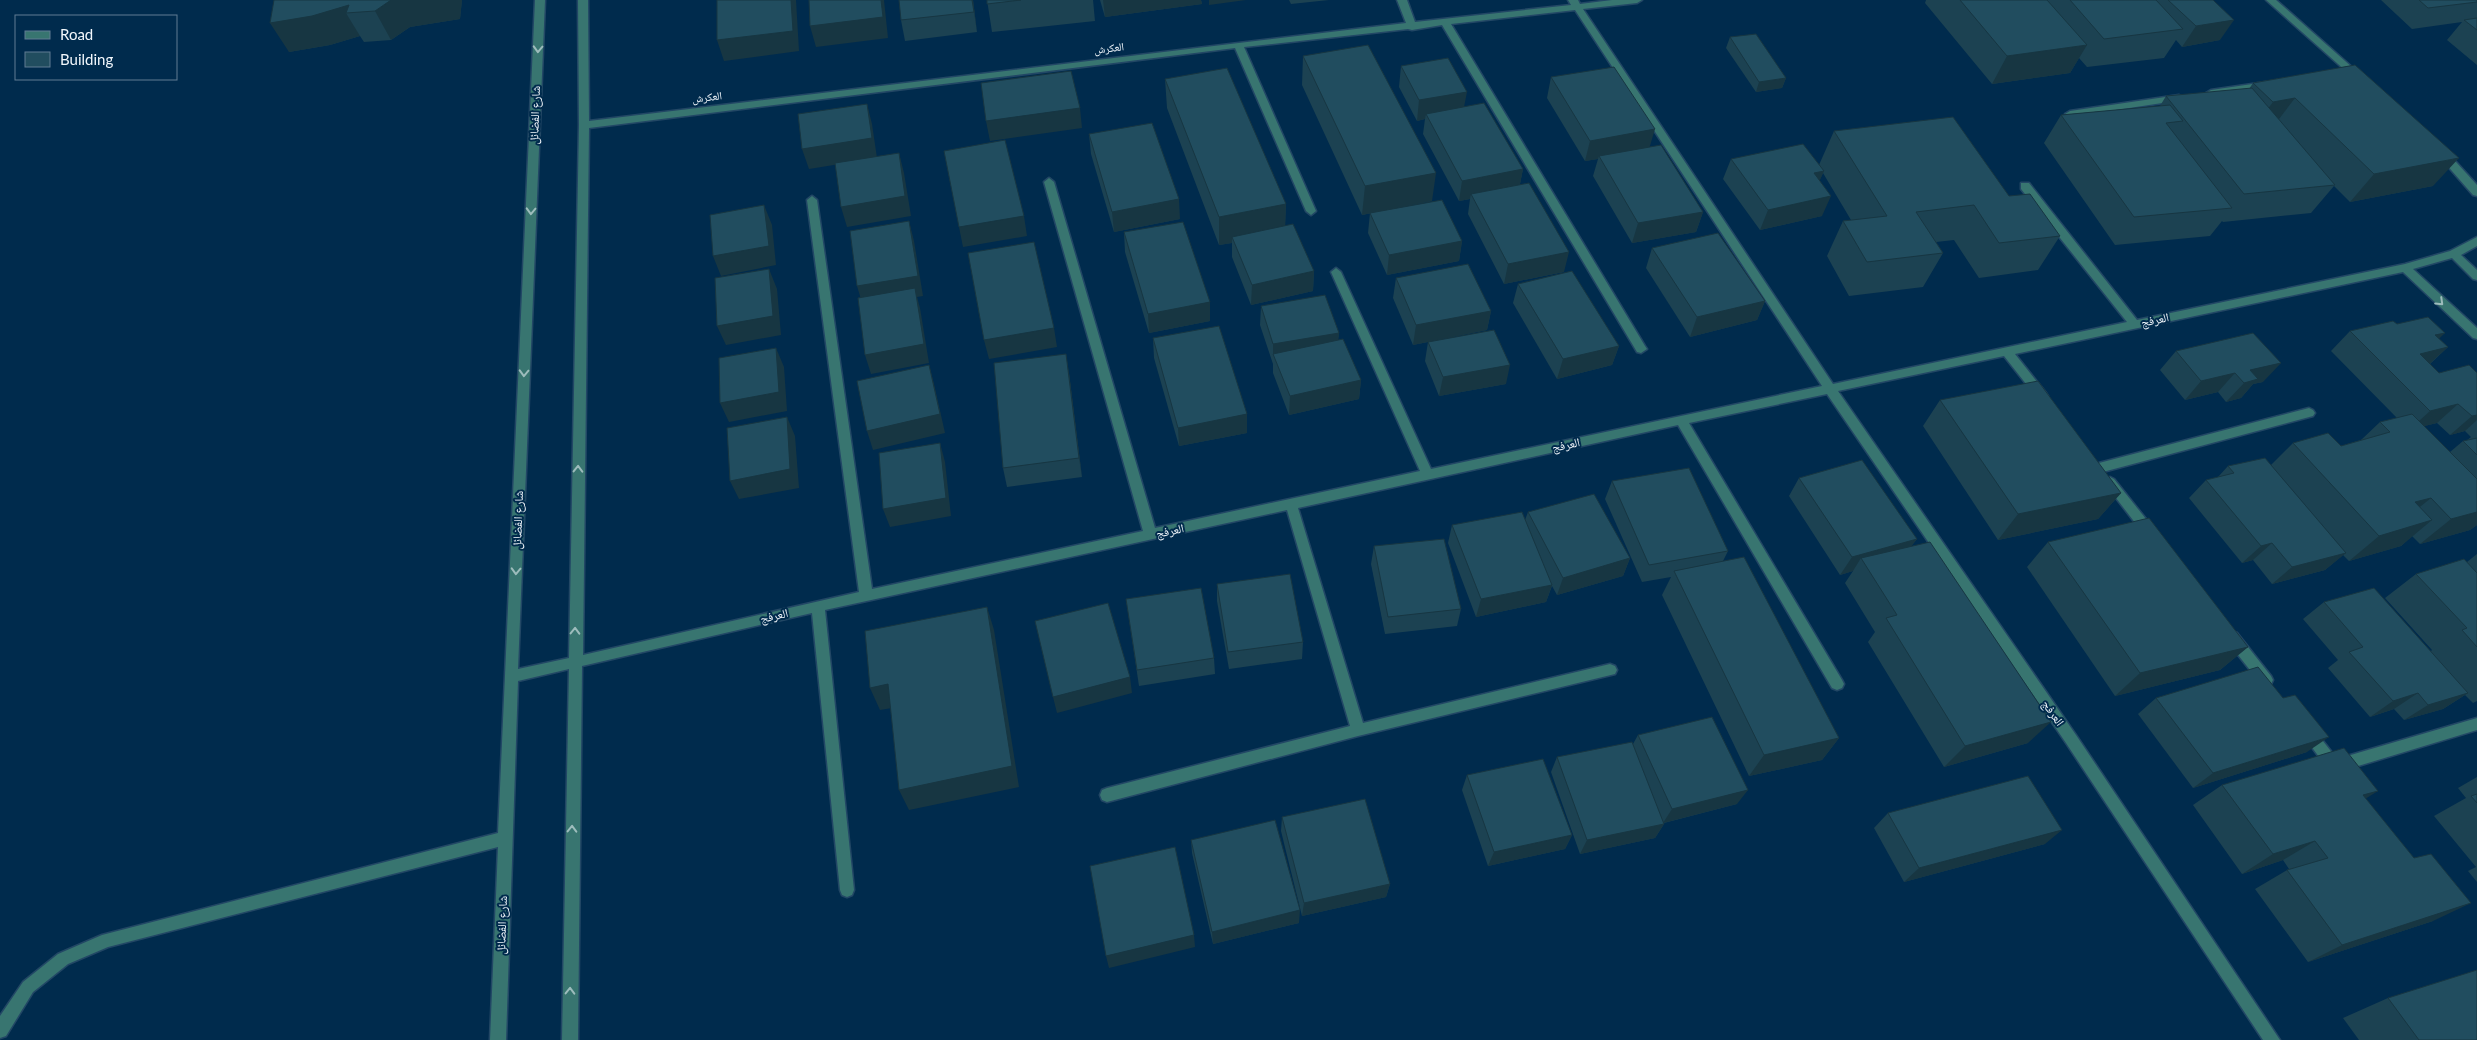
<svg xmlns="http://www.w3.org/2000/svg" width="2477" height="1040" viewBox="0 0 2477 1040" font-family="Lato,'Noto Naskh Arabic',sans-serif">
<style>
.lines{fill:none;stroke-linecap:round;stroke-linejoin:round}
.minor-casing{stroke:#224765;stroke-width:3}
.minor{fill:#387570;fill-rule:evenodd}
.wall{fill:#1c4252;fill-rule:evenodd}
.shaded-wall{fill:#173642}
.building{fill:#214d5f;stroke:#173642}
.oneway{stroke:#9dbcbc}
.labels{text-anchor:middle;stroke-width:4;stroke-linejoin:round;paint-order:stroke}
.far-street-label{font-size:11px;fill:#f0f6fb;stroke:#002b4d}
.street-label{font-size:12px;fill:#f0f6fb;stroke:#002b4d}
</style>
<rect width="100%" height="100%" fill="#002b4d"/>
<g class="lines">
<g class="minor-casing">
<g id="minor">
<path d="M535,0H545L518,669L569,658L579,125L578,0H588L589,121L1406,23L1397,0H1407L1415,22L1571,5L1568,0H1578L1580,4L1612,0H1642L1637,3L1583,9L1833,384L2127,322L2021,189V183H2029L2137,320L2405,264L2450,251L2477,237V246L2461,255L2477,270V280L2473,279L2452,258L2413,269L2477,328V339L2473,338L2403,272L2015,354L2046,393L2048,396L2042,400L2038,399L2004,356L1838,391L2076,735L2280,1040H2263L2066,743L1827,394L1689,423L1842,680L1844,684L1842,688L1837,690L1832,688L1678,425L1298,508L1363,723L1610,664L1615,666L1617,670L1615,674L1358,736L1107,802L1102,800L1100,795L1102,790L1107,788L1350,726L1287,510L825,610L854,890L852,895L847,897L842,895L840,890L812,613L582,666L578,1040H562L569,669L518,681L506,1040H490L498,847L108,947L68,964L33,992L6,1036L0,1038V1016L23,982L58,954L102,935L498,833ZM1575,10L1822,386L1431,469L1341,272L1336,268L1331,272L1420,471L1155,528L1054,182L1049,178L1044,182L1143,531L872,589L817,200L812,196L807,200L859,592L583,655L589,128L1235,48L1306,211L1311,215L1316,211L1244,47L1408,29L1412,30L1442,25L1637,352L1641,353L1647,349L1645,346L1451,24Z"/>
<polygon points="2266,0 2276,0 2362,76 2362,80 2356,80"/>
<polygon points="2266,82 2269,83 2269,87 2211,96 2206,93 2211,90"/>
<polygon points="2179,95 2184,98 2182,100 2070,117 2065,114 2070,111"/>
<polygon points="2442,150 2446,151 2477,185 2477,196 2473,195 2438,155 2438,151"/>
<polygon points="2309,408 2313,410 2315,413 2313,416 2099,473 2095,471 2093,468 2095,465 2099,463"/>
<polygon points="2110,477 2114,479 2154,529 2156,533 2154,537 2146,537 2106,485 2104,482 2106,479"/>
<polygon points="2232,631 2237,633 2271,676 2273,680 2271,684 2266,686 2261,684 2227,641 2225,637 2227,633"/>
<polygon points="2477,718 2477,730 2335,773 2330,772 2300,731 2302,727 2307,725 2312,727 2337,759"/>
</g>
</g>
<use href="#minor" class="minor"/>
</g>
<g class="wall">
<polygon points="274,0 462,0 460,19 410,27 391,40 364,42 360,36 330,45 289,52"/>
<polygon points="973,0 977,32 905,41 901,20"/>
<polygon points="987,0 1093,0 1095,21 992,32"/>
<polygon points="1100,0 1201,0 1202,4 1105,17"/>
<polygon points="1289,0 1329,0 1291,4"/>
<polygon points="1926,0 2213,0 2220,40 2182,47 2176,40 2164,58 2087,67 2079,58 2070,73 1992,84 1925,3"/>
<polygon points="2381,0 2477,0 2477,65 2447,40 2462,22 2412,29"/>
<polygon points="1730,37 1786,78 1782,88 1756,92 1726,48"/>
<polygon points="1303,56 1432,201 1362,215 1302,85"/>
<polygon points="2355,65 2433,186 2350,202 2334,186 2311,213 2223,222 2222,221 2210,236 2115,245 2044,143 2061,115 2160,106 2166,96 2249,89 2253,83"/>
<polygon points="1401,66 1464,107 1523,169 1520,184 1564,272 1504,284 1468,214 1470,199 1459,201 1423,134 1425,119 1417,121 1399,87"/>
<polygon points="1551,77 1649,147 1703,212 1696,232 1632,243 1593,176 1598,159 1585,161 1547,98"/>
<polygon points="1165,79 1286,204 1285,225 1314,271 1313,291 1251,305 1232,257 1232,243 1219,245 1167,108"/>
<polygon points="1834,131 2009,196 2060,236 2038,270 1979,278 1954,240 1936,242 1943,253 1923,287 1849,296 1827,256 1843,221 1851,220 1823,173 1819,181 1822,216 1760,230 1723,179 1731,159 1819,165"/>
<polygon points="1089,134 1180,219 1114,232 1091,154"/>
<polygon points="1370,213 1462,241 1459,261 1387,275 1368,233"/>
<polygon points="1124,232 1210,321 1149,333 1125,252"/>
<polygon points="1652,248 1765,301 1757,320 1690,337 1646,268"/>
<polygon points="1396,278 1491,311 1487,330 1413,345 1393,298"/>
<polygon points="1518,284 1619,346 1612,365 1557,379 1513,303"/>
<polygon points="1261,306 1339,333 1338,340 1361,380 1359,399 1289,415 1273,373 1273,364 1260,325"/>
<path d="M2397,324L2439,339L2448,347L2430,364L2439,373H2477V525L2470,530L2420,544L2412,536L2401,546L2349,561L2343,555L2325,570L2272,584L2253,560L2242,563L2189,498L2206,480L2218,477L2228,466L2271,465L2293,443L2341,446L2361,440L2380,422L2397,418L2331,351L2350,331ZM2437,423L2450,435L2465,431L2471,437L2466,441H2463L2450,452L2424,426Z"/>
<polygon points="1153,338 1247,433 1179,446 1154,358"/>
<polygon points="1428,342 1506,384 1439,396 1425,361"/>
<polygon points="2176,351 2263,382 2253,384 2241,398 2226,402 2218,392 2185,400 2160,370"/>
<polygon points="1069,373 1082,477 1007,487 1003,468"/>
<polygon points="1940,400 2121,493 2098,519 1998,540 1923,426"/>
<polygon points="1799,478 1917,539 1911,546 2028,743 1944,767 1868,642 1875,632 1845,583 1853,571 1840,575 1789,496"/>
<polygon points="1612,481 1728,551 1723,561 1839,738 1822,760 1749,776 1662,595 1671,577 1642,582 1605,499"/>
<polygon points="1528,512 1630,558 1623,576 1557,595 1552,586 1546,602 1476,617 1448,543 1452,525 1525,520"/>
<polygon points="2048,542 2248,647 2220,670 2115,696 2027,567"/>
<polygon points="1374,546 1461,609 1457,626 1385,634 1371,564"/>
<polygon points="2477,554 2477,701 2473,703 2465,695 2443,709 2404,720 2394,709 2370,717 2328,668 2338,660 2303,619 2324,602 2431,651 2432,650 2385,598 2416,574 2467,562"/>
<polygon points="1217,584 1303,642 1302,659 1229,669 1217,601"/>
<polygon points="1126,599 1214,658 1215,674 1139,686"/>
<polygon points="2156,698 2307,752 2193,788 2138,714"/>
<polygon points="1638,735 1737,804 1664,823 1664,824 1655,838 1580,854 1551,772 1557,757 1633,744"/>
<polygon points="1467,775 1572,835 1565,849 1488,866 1462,790"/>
<polygon points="2477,777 2477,882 2468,871 2476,867 2434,816 2466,798 2458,788"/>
<polygon points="2222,785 2365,798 2433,921 2308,962 2255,889 2289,869 2283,860 2242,874 2193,805"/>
<polygon points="1888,813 2045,844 1904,882 1874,828"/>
<polygon points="1282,817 1390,884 1386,897 1302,916 1281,831"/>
<polygon points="1191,840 1299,923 1213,944 1192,853"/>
<polygon points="2388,998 2477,1040 2359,1040 2343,1018"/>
</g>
<g class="shaded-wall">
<polygon points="391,0 462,0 460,19 410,27 391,40 375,11"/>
<polygon points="791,0 796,0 799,51 724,61 717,40"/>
<polygon points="881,0 884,0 888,38 816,47 810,26"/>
<polygon points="972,0 973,0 977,32 974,12"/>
<polygon points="1103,0 1201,0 1202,4 1105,17"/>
<polygon points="1209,0 1246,0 1209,5"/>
<polygon points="349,5 346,13 360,36 330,45 289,52 270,23"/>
<polygon points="2234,20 2220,40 2182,47 2196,26"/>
<polygon points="2087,45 2070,73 1992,84 2007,56"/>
<polygon points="1786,78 1782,88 1756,92 1759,82"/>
<polygon points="1467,92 1463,112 1426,114 1425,119 1417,121 1419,100"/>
<polygon points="2295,98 2273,127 2251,131 2273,102"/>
<polygon points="867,104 872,124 877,158 809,169 802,149"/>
<polygon points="1080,108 1082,128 990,141 986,121"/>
<polygon points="1655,129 1649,149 1599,156 1598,159 1585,161 1590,141"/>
<polygon points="899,153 904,173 911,216 847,227 841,207"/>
<polygon points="2459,158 2433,186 2350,202 2374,174"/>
<polygon points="1523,169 1519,189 1471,194 1470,199 1459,201 1462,181"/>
<polygon points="1824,171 1815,191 1814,173"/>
<polygon points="1436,173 1432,201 1362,215 1365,186"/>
<polygon points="1831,196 1822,216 1760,230 1768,210"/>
<polygon points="1179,199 1180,219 1114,232 1112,212"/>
<polygon points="1286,204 1285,232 1232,237 1232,243 1219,245 1219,217"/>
<polygon points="764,205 772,225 776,265 721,276 713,256"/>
<polygon points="1703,212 1696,232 1632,243 1638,223"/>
<polygon points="1024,216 1027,236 963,247 959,227"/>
<polygon points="909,221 914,241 923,296 917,297 920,308 929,363 871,374 865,355 863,306 857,286"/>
<polygon points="1462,241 1459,261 1387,275 1389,255"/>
<polygon points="1569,252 1564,272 1504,284 1508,264"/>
<polygon points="769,269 777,289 781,335 726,345 717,326"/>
<polygon points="1314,271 1313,291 1251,305 1252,285"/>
<polygon points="1765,301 1757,320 1690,337 1697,317"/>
<polygon points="1210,302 1210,321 1149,333 1148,314"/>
<polygon points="1491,311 1487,330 1413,345 1416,325"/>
<polygon points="1054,328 1057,347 989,359 984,340"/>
<polygon points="1339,333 1337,352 1273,354 1273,364 1273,344"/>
<polygon points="2445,333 2425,352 2435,335"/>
<polygon points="1619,346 1612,365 1557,379 1563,359"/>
<polygon points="2448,347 2427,366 2420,354"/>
<polygon points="776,348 784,367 787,411 729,422 720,403"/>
<polygon points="1066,354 1069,373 1082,477 1079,458"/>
<polygon points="2281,363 2263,382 2253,384 2241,398 2226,402 2244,383 2250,370"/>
<polygon points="929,365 934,384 945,433 873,450 867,431"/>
<polygon points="1510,365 1506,384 1439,396 1443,377"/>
<polygon points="2235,373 2218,392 2185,400 2201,381"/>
<polygon points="1361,380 1359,399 1289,415 1290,396"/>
<polygon points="2458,404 2437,423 2409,430 2430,411"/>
<polygon points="1247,414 1247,433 1179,446 1178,428"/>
<polygon points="2477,415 2477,420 2465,431 2450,435 2472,416"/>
<polygon points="787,417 795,436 799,488 739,499 730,481"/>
<polygon points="940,443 945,462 951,516 890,527 883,509"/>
<polygon points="2121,493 2098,519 1998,540 2018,514"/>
<polygon points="2431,498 2400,523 2415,502"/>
<polygon points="2477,512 2477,525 2470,530 2420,544 2451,519"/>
<polygon points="2432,520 2401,546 2349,561 2379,536"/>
<polygon points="1917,539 1904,556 1861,558 1853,571 1840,575 1852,557"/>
<polygon points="2272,543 2253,560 2242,563 2261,546"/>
<polygon points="2346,553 2325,570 2272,584 2292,567"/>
<polygon points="1630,558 1623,576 1557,595 1563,578"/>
<polygon points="1552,585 1546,602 1476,617 1481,599"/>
<polygon points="987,607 994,630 1019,787 909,810 899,790"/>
<polygon points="2248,647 2220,670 2115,696 2140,673"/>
<polygon points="1130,677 1132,693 1057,713 1053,697"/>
<polygon points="888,684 898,707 880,710 870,688"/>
<polygon points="2418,693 2394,709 2370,717 2393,701"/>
<polygon points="2468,693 2443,709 2404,720 2428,705"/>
<polygon points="2051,722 2028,743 1944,767 1965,746"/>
<polygon points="2329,737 2307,752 2193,788 2213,773"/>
<polygon points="1839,738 1822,760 1749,776 1764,755"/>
<polygon points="1748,790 1737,804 1663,823 1672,809"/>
<polygon points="2378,791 2344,812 2363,795"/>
<polygon points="1664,824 1655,838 1580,854 1587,840"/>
<polygon points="2062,830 2045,844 1904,882 1919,868"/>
<polygon points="1572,835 1565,849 1488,866 1494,852"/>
<polygon points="2315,841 2283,860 2242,874 2273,854"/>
<polygon points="1390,884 1386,897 1302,916 1304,903"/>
<polygon points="2471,903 2433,921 2308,962 2342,945"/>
<polygon points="1300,910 1299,923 1213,944 1212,932"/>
<polygon points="1194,935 1195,947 1109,968 1106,956"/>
</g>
<g class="building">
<polygon points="274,0 391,0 375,11 346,13 349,5 312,16 270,23"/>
<polygon points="717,0 791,0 793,31 717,40"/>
<polygon points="809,0 881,0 883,17 810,26"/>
<polygon points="899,0 972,0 974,12 901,20"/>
<polygon points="987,0 1021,0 987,4"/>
<polygon points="1960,0 2047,0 2087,45 2007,56"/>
<polygon points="2070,0 2156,0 2183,29 2104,39"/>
<polygon points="2168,0 2213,0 2234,20 2196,26"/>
<polygon points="2419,0 2477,0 2477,2 2428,8"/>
<polygon points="2477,18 2477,30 2464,20"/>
<polygon points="1756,34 1786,78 1759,82 1730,37"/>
<polygon points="1368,45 1436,173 1365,186 1303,56"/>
<polygon points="1448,58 1467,92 1419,100 1401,66"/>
<polygon points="2355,65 2459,158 2374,174 2295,98 2273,102 2253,83"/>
<polygon points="1614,67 1655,129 1590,141 1551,77"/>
<polygon points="1227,68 1286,204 1219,217 1165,79"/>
<polygon points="1071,71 1080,108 986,121 981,83"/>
<polygon points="2252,88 2335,185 2244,194 2166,96"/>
<polygon points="1484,103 1523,169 1462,181 1426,114"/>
<polygon points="867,104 872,138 802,149 798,114"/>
<polygon points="2170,105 2183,121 2166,123 2232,208 2134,217 2061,115"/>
<polygon points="1953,117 2009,196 2030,194 2060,236 1999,243 1974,205 1916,212 1943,253 1867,262 1843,221 1887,216 1834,131"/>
<polygon points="1152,123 1179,199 1112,212 1089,134"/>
<polygon points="1005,140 1024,216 959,227 944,151"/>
<polygon points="1803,144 1824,171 1814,173 1831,196 1768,210 1731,159"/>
<polygon points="1661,145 1703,212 1638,223 1599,156"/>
<polygon points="899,153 905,196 841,207 835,163"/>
<polygon points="1529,183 1569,252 1508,264 1471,194"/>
<polygon points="1442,200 1462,241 1389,255 1370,213"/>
<polygon points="764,205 769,246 713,256 710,215"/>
<polygon points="909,221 918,276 857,286 850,231"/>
<polygon points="1183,222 1210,302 1148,314 1124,232"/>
<polygon points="1293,224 1314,271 1252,285 1232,237"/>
<polygon points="1718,233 1765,301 1697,317 1652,248"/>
<polygon points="1034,242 1054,328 984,340 968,253"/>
<polygon points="1468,264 1491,311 1416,325 1396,278"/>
<polygon points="769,269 773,316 717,326 715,278"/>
<polygon points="1572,271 1619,346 1563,359 1518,284"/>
<polygon points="915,288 924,344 865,355 858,298"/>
<polygon points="1325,295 1339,333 1273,344 1261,306"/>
<polygon points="2428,317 2445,333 2435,335 2448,347 2420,354 2439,373 2469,365 2477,373 2477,415 2472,416 2458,404 2430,411 2350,331 2393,321 2397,324"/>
<polygon points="1219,326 1247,414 1178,428 1153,338"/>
<polygon points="1494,330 1510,365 1443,377 1428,342"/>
<polygon points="2253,333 2281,363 2250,370 2258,379 2244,383 2235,373 2201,381 2176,351"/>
<polygon points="1343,339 1361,380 1290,396 1273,354"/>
<polygon points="776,348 779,392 720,403 719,358"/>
<polygon points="1066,354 1079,458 1003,468 994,363"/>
<polygon points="929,365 940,414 867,431 857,381"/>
<polygon points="2038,381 2121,493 2018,514 1940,400"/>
<polygon points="2412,414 2477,479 2477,512 2451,519 2431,498 2415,502 2432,520 2379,536 2293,443 2328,433 2341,446 2390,432 2380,422"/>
<polygon points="787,417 790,469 730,481 727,428"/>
<polygon points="2477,438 2477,455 2463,441"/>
<polygon points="940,443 946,498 883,509 879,453"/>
<polygon points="2265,458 2346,553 2292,567 2272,543 2261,546 2206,480 2234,473 2228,466"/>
<polygon points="1862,460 1917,539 1852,557 1799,478"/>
<polygon points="1689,468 1728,551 1649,565 1612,481"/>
<polygon points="1594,494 1630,558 1563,578 1528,512"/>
<polygon points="1522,512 1552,585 1481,599 1452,525"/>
<polygon points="2149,518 2248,647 2140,673 2048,542"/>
<polygon points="1444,539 1461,609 1388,617 1374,546"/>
<polygon points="1930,542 2051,722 1965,746 1886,618 1897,615 1861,558"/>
<polygon points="1744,557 1839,738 1764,755 1674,571"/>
<polygon points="2464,559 2477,573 2477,647 2462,630 2467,628 2416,574"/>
<polygon points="1290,574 1303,642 1228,652 1217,584"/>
<polygon points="1201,588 1214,658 1137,670 1126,599"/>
<polygon points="2374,588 2468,693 2428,705 2418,693 2393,701 2349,652 2363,647 2324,602"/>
<polygon points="1108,603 1130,677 1053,697 1035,621"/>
<polygon points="987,607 1012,766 899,790 888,684 870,688 865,631"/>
<polygon points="2258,667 2283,698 2295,695 2329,737 2213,773 2156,698"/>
<polygon points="1712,717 1748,790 1672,809 1638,735"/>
<polygon points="1632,742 1664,824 1587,840 1557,757"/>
<polygon points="2344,748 2378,791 2363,795 2414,858 2431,854 2471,903 2342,945 2287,870 2328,858 2315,841 2273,854 2222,785"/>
<polygon points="1543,759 1572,835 1494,852 1467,775"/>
<polygon points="2028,776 2062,830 1919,868 1888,813"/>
<polygon points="2477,794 2477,803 2471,796"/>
<polygon points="1365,799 1390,884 1304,903 1282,817"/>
<polygon points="1275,820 1300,910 1212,932 1191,840"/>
<polygon points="1175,847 1194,935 1106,956 1090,866"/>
<polygon points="2477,970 2477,1040 2419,1040 2388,998"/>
</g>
<defs><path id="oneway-chevron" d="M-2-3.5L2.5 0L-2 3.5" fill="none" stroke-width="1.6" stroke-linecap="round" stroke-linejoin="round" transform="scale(1.25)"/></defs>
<g class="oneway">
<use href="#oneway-chevron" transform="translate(538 49) rotate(92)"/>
<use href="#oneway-chevron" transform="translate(531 211) rotate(92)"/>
<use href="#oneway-chevron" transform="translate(2440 302) rotate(44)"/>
<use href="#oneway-chevron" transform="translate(524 373) rotate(92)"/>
<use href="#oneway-chevron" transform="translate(578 469) rotate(-89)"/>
<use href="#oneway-chevron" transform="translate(516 571) rotate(92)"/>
<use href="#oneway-chevron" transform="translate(575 631) rotate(-89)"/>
<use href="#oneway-chevron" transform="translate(572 829) rotate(-89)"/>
<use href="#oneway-chevron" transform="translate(570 991) rotate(-89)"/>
</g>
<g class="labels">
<g class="far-street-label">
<text transform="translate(1109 48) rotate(-7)" y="4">العكرش</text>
<text transform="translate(707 97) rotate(-7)" y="4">العكرش</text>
</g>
<g class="street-label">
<text transform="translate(535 115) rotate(-88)" y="4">شارع الفضائل</text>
<text transform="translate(2155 320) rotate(-12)" y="4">العرفج</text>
<text transform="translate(1566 445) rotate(-12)" y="4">العرفج</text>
<text transform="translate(518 520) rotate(-88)" y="4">شارع الفضائل</text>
<text transform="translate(1170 531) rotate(-12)" y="4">العرفج</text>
<text transform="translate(774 616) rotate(-13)" y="4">العرفج</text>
<text transform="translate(2053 713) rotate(55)" y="4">العرفج</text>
<text transform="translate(502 925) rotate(-88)" y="4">شارع الفضائل</text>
</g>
</g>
<rect x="15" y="15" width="162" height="65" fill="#002b4d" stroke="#607c93"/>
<rect x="25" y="31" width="25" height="8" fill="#387570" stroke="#607c93"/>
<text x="60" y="40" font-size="15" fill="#f0f6fb">Road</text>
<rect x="25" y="52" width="25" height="15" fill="#214d5f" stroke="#607c93"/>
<text x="60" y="65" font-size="15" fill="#f0f6fb">Building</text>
</svg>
